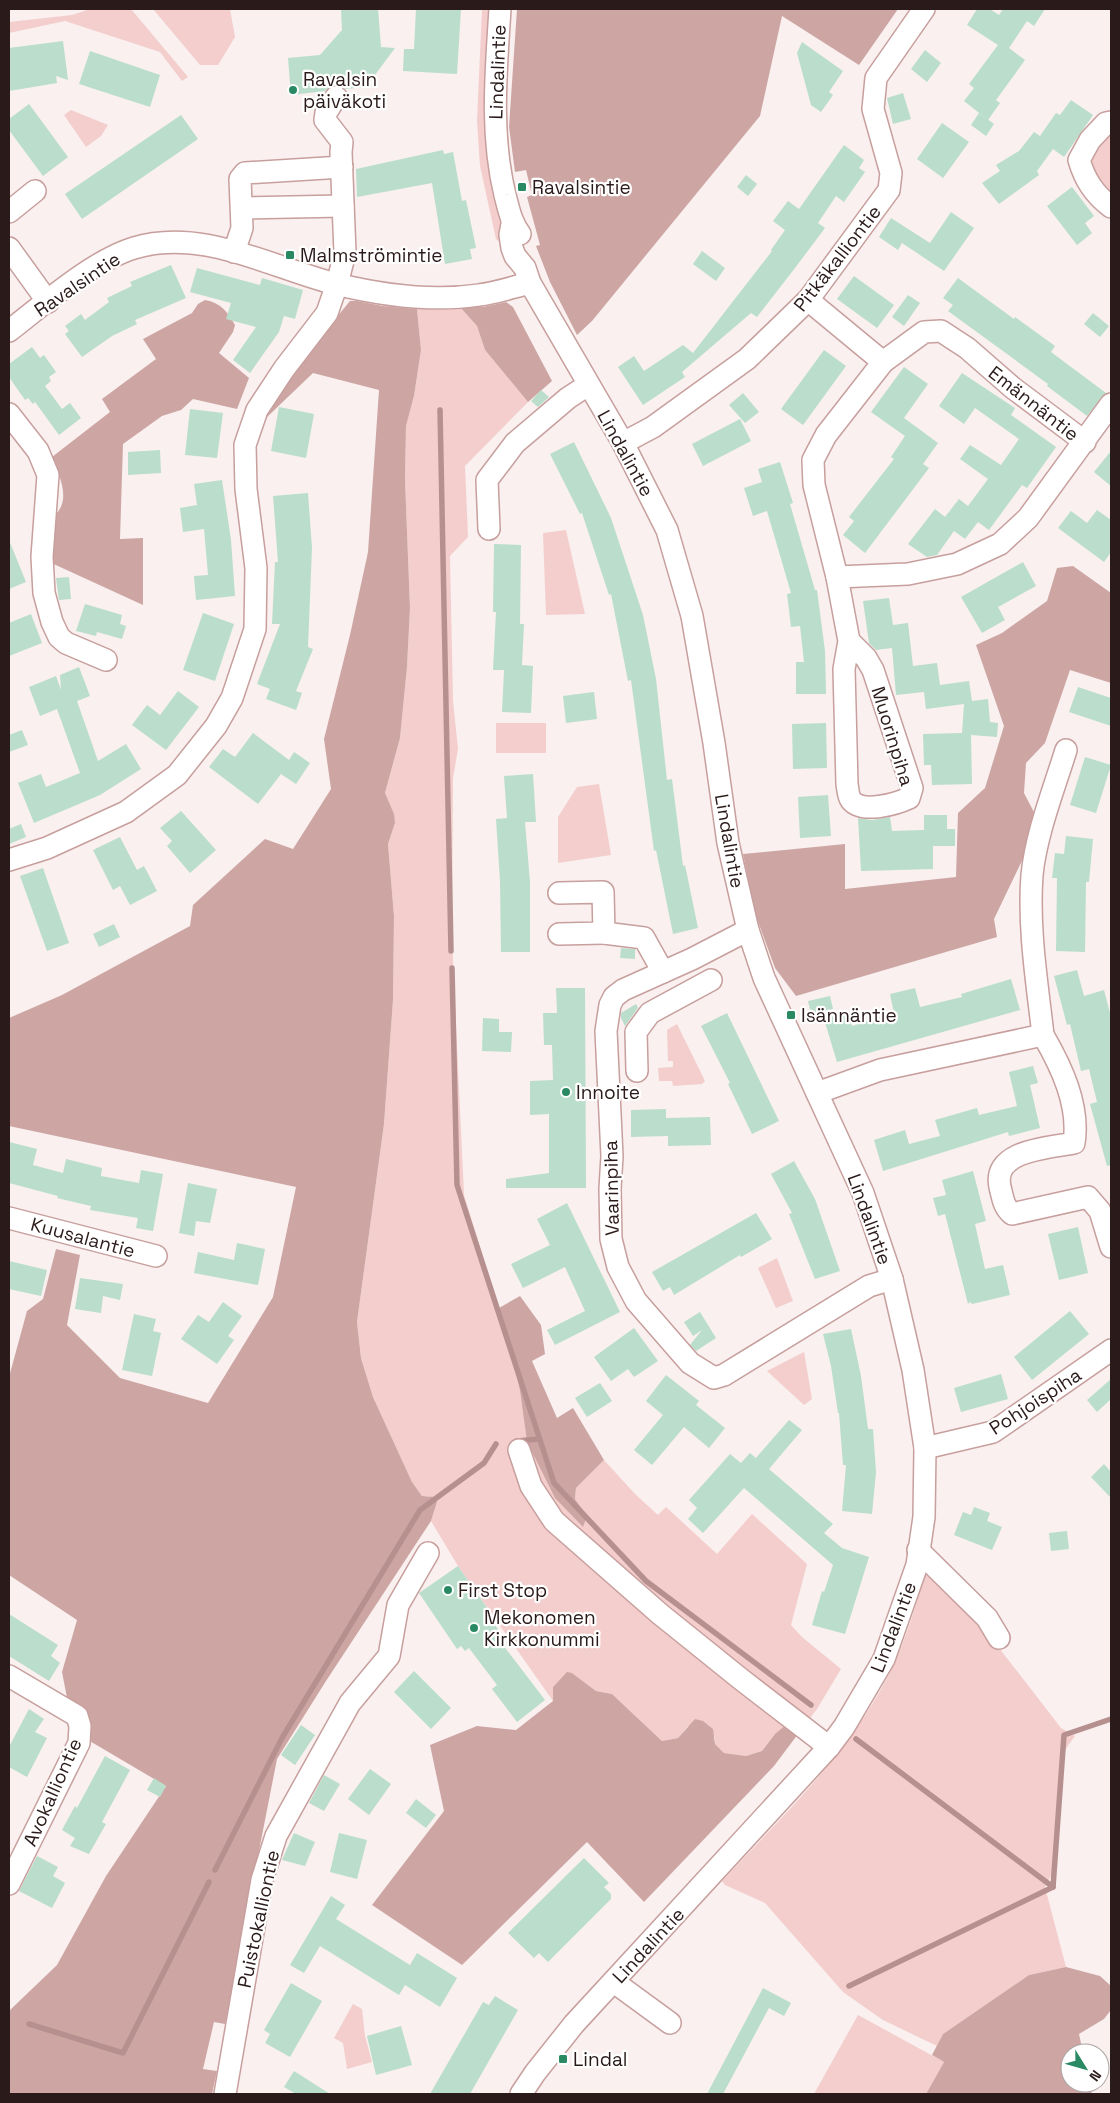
<svg xmlns="http://www.w3.org/2000/svg" width="1120" height="2103" viewBox="0 0 1120 2103" font-family="'Space Grotesk',sans-serif">
<style>
.green{fill:#f3cecc}
.forest{fill:#cda6a4}
.lines{fill:none;stroke-linecap:round;stroke-linejoin:round}
.stream{stroke:#b6908e;stroke-width:5.5}
.building{fill:#badecb}
.minor-casing{stroke:#c79f9d;stroke-width:24}
.minor{stroke:#fff;stroke-width:21}
.poi-dot{fill:#288963;stroke:#fff;stroke-width:2}
.labels{text-anchor:middle;stroke-width:4.5;stroke-linejoin:round;paint-order:stroke}
.street-label{font-size:19px;fill:#2a1b1a;stroke:#fff}
.poi-label{font-size:19px;fill:#2a1b1a;stroke:#fff;text-anchor:start}
</style>
<rect width="100%" height="100%" fill="#f9f0ef"/>
<g class="green">
<polygon points="90,9 131,9 188,77 182,81 160,52 65,21 9,33 9,22 72,15"/>
<polygon points="153,9 230,9 235,37 218,65 200,65"/>
<polygon points="482,9 493,9 505,228 503,245 496,239 480,166 477,121"/>
<polygon points="71,110 108,125 101,136 86,147 64,115"/>
<polygon points="1111,129 1111,198 1090,165 1091,156"/>
<polygon points="460,307 477,326 485,350 528,402 465,466 468,537 450,556 453,701 458,749 453,778 452,939 464,1195 507,1334 520,1391 527,1442 556,1498 583,1526 587,1516 575,1499 576,1488 604,1460 635,1494 658,1515 666,1507 717,1554 752,1514 807,1564 791,1625 802,1637 841,1669 817,1709 801,1730 775,1734 762,1751 746,1756 724,1753 715,1744 715,1737 688,1726 678,1738 662,1741 612,1694 596,1691 572,1673 567,1673 553,1687 553,1701 458,1566 431,1521 437,1502 429,1496 422,1496 412,1482 373,1397 361,1358 357,1322 384,1124 393,1000 394,916 388,844 395,823 385,793 400,738 407,667 410,608 405,480 406,426 414,396 421,350 417,309 436,310"/>
<polygon points="566,530 585,614 546,615 543,533"/>
<rect x="496" y="723" width="50" height="30"/>
<polygon points="599,784 611,855 558,863 558,817 577,787"/>
<polygon points="677,1024 705,1081 702,1084 673,1086 672,1081 659,1081 658,1068 673,1067 673,1061 668,1061 667,1030"/>
<polygon points="777,1258 793,1301 776,1308 758,1268"/>
<polygon points="804,1352 812,1399 804,1405 767,1371"/>
<path d="M927,1566L996,1644L1061,1728L1075,1736L1065,1750L1053,1872L1045,1887L1066,1967L1029,1975L943,2034L937,2046L883,2020L843,1992L765,1903L725,1885L722,1881C778,1821 839,1763 880,1691C903,1652 915,1609 927,1566Z"/>
<polygon points="353,2004 362,2009 365,2036 372,2062 347,2069 343,2043 334,2038"/>
<polygon points="858,2015 944,2062 926,2094 814,2094"/>
</g>
<g class="forest">
<polygon points="517,9 898,9 859,65 782,16 760,116 592,321 577,335 550,282 536,246 540,245 527,197 532,195 526,170 515,172 509,127"/>
<path d="M205,300C221,303 227,311 235,325L233,332L219,353L249,378L237,409L193,399L181,410L162,416L123,444L120,539L143,538V605L47,561L41,524C46,520 53,517 57,513C71,497 58,473 52,457L110,412L102,399L156,359L143,339L192,313L198,304Z"/>
<polygon points="350,301 357,301 383,306 417,309 421,350 414,396 406,426 405,480 410,608 407,667 400,738 385,793 394,814 395,823 388,844 394,916 393,1000 384,1124 357,1322 361,1358 373,1397 412,1482 422,1496 435,1497 437,1502 431,1521 326,1681 277,1759 225,2024 214,2022 203,2069 217,2071 212,2094 9,2094 9,2011 57,1965 106,1876 166,1786 88,1740 68,1703 62,1672 77,1620 9,1575 9,1377 27,1311 43,1299 56,1249 80,1255 67,1325 120,1378 208,1403 273,1297 296,1187 9,1126 9,1018 62,995 190,926 193,905 265,839 293,849 331,789 324,739 350,635 368,552 379,390 313,373 266,418 263,414 308,352"/>
<polygon points="506,302 513,307 552,381 528,402 485,350 477,326 460,307 483,307"/>
<polygon points="1073,566 1111,593 1111,683 1070,670 1045,743 1026,763 1024,793 1036,816 1032,840 994,919 997,937 796,996 775,968 756,916 743,854 845,844 845,889 956,877 958,813 985,788 1004,726 976,645 1002,633 1047,601 1057,568"/>
<polygon points="520,1296 541,1325 545,1354 532,1361 557,1418 573,1408 604,1460 576,1488 575,1499 587,1516 583,1527 555,1498 527,1442 520,1391 507,1334 499,1308"/>
<polygon points="567,1672 572,1673 596,1691 612,1694 662,1741 678,1738 695,1719 703,1721 713,1729 715,1744 724,1753 746,1756 762,1751 775,1734 787,1724 801,1730 774,1766 644,1902 587,1842 462,1965 372,1905 444,1811 430,1745 477,1726 516,1730 553,1701 553,1687"/>
<polygon points="1066,1967 1100,1976 1111,1986 1111,2010 1104,2019 1079,2034 1083,2053 1070,2053 1070,2083 1090,2083 1092,2094 926,2094 944,2062 932,2055 943,2034 1029,1975"/>
</g>
<g class="lines">
<g class="stream">
<polyline points="440,410 451,951"/>
<polyline points="452,968 457,1185 554,1483 646,1581 811,1705"/>
<polyline points="517,1441 539,1439"/>
<polyline points="856,1739 1053,1887 1064,1735 1111,1719"/>
<polyline points="215,1870 282,1738 420,1510 484,1463 496,1444"/>
<polyline points="849,1986 1053,1887"/>
<polyline points="29,2024 123,2053 209,1882"/>
</g>
</g>
<g class="building">
<polygon points="341,9 378,9 381,47 395,48 366,87 345,89 336,85 330,86 325,91 291,95 288,58 320,55 342,30"/>
<polygon points="416,9 461,9 457,74 403,71 404,49 414,49"/>
<polygon points="977,9 990,9 999,15 1003,9 1045,9 1034,26 1027,21 1009,48 1025,60 996,100 1000,103 988,120 964,101 974,88 969,84 998,45 967,25"/>
<polygon points="63,41 68,80 56,76 57,83 9,91 9,48"/>
<polygon points="802,42 843,71 829,92 833,95 821,112 811,105 797,53"/>
<polygon points="925,50 941,63 927,82 911,69"/>
<polygon points="90,51 160,75 150,107 79,84"/>
<polygon points="903,93 911,119 893,124 887,98"/>
<polygon points="1071,100 1093,115 1064,157 1053,149 1037,171 1039,175 999,204 982,183 1000,171 996,165 1019,151 1034,132 1040,136 1056,113 1060,115"/>
<polygon points="29,104 68,157 43,176 9,130 9,119"/>
<polygon points="979,113 994,124 986,136 971,125"/>
<polygon points="181,115 198,139 82,219 65,194"/>
<polygon points="942,123 969,142 943,178 917,159"/>
<polygon points="844,145 864,160 859,168 865,172 844,202 836,196 818,223 825,228 795,268 757,317 751,313 682,372 685,377 643,405 618,367 634,356 644,371 683,345 693,353 772,251 771,250 785,230 773,221 788,201 799,209"/>
<polygon points="443,150 444,154 453,152 462,201 466,200 476,248 470,249 472,259 445,264 432,183 357,197 356,169"/>
<polygon points="746,175 757,184 748,196 737,187"/>
<polygon points="1072,187 1094,216 1085,223 1092,233 1077,245 1047,206"/>
<polygon points="951,212 974,228 944,271 902,243 898,250 879,237 891,218 930,243"/>
<polygon points="702,251 725,268 716,281 693,264"/>
<polygon points="171,265 186,298 135,320 137,324 112,336 82,357 65,334 69,331 65,326 81,314 85,320 109,302 107,298 132,286 130,282"/>
<polygon points="197,268 260,285 262,278 303,290 295,319 284,316 279,332 250,373 233,360 256,327 226,319 231,303 190,292"/>
<polygon points="854,276 894,305 877,328 837,299"/>
<polygon points="958,278 1014,319 1015,317 1055,346 1051,352 1106,393 1087,416 1047,386 1048,384 948,311 953,305 943,298"/>
<polygon points="908,295 920,303 904,326 892,317"/>
<polygon points="1093,313 1109,326 1100,337 1084,324"/>
<polygon points="32,347 40,358 44,355 56,372 49,377 51,381 45,386 62,409 70,403 81,418 59,435 35,402 33,404 28,398 25,400 9,377 9,364"/>
<polygon points="824,350 846,366 803,425 781,409"/>
<polygon points="904,367 928,384 904,418 938,443 923,464 929,468 865,553 843,535 854,521 849,517 894,459 891,457 905,436 871,412"/>
<polygon points="962,373 1015,408 1011,415 1056,447 1027,488 1022,485 989,530 978,522 965,539 954,531 937,555 927,557 908,544 935,509 945,517 959,499 968,506 988,479 960,459 970,445 1001,465 1019,439 975,408 964,424 939,406"/>
<polygon points="541,390 549,397 538,407 531,401"/>
<polygon points="743,393 759,412 745,423 729,405"/>
<polygon points="279,407 314,414 306,458 271,451"/>
<polygon points="190,409 223,413 217,458 185,455"/>
<polygon points="740,419 751,441 703,466 692,444"/>
<polygon points="574,442 611,518 643,615 656,679 667,780 672,779 683,866 685,865 698,928 673,934 656,850 654,851 631,680 628,681 611,594 609,595 582,513 580,514 550,454"/>
<polygon points="160,450 161,473 128,475 128,452"/>
<polygon points="1111,451 1111,486 1094,472"/>
<polygon points="780,462 793,503 790,504 815,590 817,590 825,651 826,694 796,694 796,662 804,662 800,626 791,627 787,594 791,593 767,511 753,516 744,488 762,482 758,469"/>
<polygon points="222,480 231,540 235,596 196,600 194,576 208,575 204,529 183,532 180,508 197,505 194,484"/>
<polygon points="308,493 312,548 308,647 313,649 296,691 302,693 296,710 266,699 270,689 257,684 280,624 272,624 275,562 278,562 273,496"/>
<polygon points="1097,510 1111,520 1111,552 1104,562 1058,528 1071,511 1087,523"/>
<polygon points="9,540 26,582 9,589"/>
<polygon points="494,544 521,545 520,624 524,624 522,665 533,666 531,713 502,712 504,670 493,670 496,612 493,612"/>
<polygon points="1023,562 1036,586 998,607 1005,620 982,633 961,597"/>
<polygon points="69,577 71,599 59,600 56,578"/>
<polygon points="889,598 893,625 908,623 913,666 937,663 940,685 969,681 972,701 988,699 990,722 998,723 997,737 971,735 972,784 932,785 931,765 924,765 923,734 962,733 964,704 926,709 924,692 896,695 892,648 876,650 869,643 863,601"/>
<polygon points="85,604 122,615 120,624 126,626 122,639 97,632 96,636 76,631"/>
<polygon points="203,613 234,624 215,681 183,670"/>
<polygon points="31,614 42,643 9,656 9,623"/>
<polygon points="79,667 90,696 77,701 98,761 126,744 141,769 100,795 34,823 18,783 41,774 46,787 80,773 57,709 40,716 29,687 56,676 61,690 60,675"/>
<polygon points="1078,687 1111,698 1111,726 1069,712"/>
<polygon points="178,691 199,707 166,750 132,725 147,705 160,715"/>
<polygon points="594,692 597,719 566,723 563,696"/>
<polygon points="826,723 827,768 793,769 792,724"/>
<polygon points="22,730 28,745 9,752 9,735"/>
<polygon points="253,733 289,760 294,752 310,763 296,784 281,774 258,804 209,767 223,749 235,757"/>
<polygon points="1085,757 1111,765 1096,813 1070,805"/>
<polygon points="533,774 536,822 525,822 530,882 530,952 501,952 500,881 496,819 507,818 504,776"/>
<polygon points="828,795 831,836 800,838 798,797"/>
<polygon points="181,811 216,850 190,873 167,846 172,841 160,828"/>
<polygon points="924,815 947,815 947,829 955,829 955,846 933,846 933,869 861,871 858,818 872,820 890,817 892,831 924,830"/>
<polygon points="21,824 26,837 9,844 9,829"/>
<polygon points="1066,836 1093,839 1089,882 1086,882 1085,952 1056,951 1057,878 1052,878 1055,853 1064,854"/>
<polygon points="120,837 137,870 144,866 157,891 130,905 120,886 113,890 93,850"/>
<polygon points="43,868 69,943 47,951 20,876"/>
<polygon points="114,924 120,937 99,947 93,934"/>
<polygon points="621,948 635,949 635,959 620,958"/>
<polygon points="1077,970 1084,996 1104,990 1111,1017 1111,1165 1107,1166 1090,1104 1097,1102 1089,1069 1081,1071 1070,1024 1067,1025 1054,976"/>
<polygon points="1011,979 1020,1010 837,1062 824,1019 848,1012 852,1026 894,1013 890,994 915,988 920,1007 962,997 961,994"/>
<polygon points="556,988 585,988 586,1188 506,1188 506,1179 549,1173 549,1114 530,1115 530,1081 553,1080 552,1045 544,1045 543,1013 557,1013"/>
<polygon points="830,996 833,1009 811,1014 808,1001"/>
<polygon points="636,1004 638,1008 625,1026 621,1018 621,1013"/>
<polygon points="727,1013 779,1121 752,1134 728,1084 730,1083 701,1026"/>
<polygon points="483,1018 499,1019 499,1032 512,1032 511,1052 482,1051"/>
<polygon points="1033,1066 1038,1083 1030,1085 1040,1128 1009,1136 1008,1132 883,1171 874,1140 905,1130 909,1144 940,1136 935,1120 977,1108 979,1115 1017,1106 1009,1072"/>
<polygon points="666,1109 666,1118 710,1117 711,1145 668,1146 668,1136 631,1137 631,1110"/>
<polygon points="9,1142 37,1149 33,1165 63,1173 66,1159 102,1168 101,1176 139,1183 141,1170 163,1174 153,1231 136,1228 138,1218 90,1210 91,1206 57,1198 58,1196 9,1183"/>
<polygon points="794,1161 815,1199 840,1271 815,1279 789,1214 792,1213 771,1174"/>
<polygon points="973,1171 986,1221 975,1224 985,1269 1003,1265 1010,1295 972,1304 970,1302 968,1304 945,1214 938,1216 933,1198 946,1195 942,1180"/>
<polygon points="188,1183 217,1189 210,1223 196,1221 194,1236 179,1233"/>
<polygon points="567,1203 620,1312 555,1345 547,1330 585,1311 565,1267 523,1288 511,1264 550,1245 537,1219"/>
<polygon points="756,1213 772,1239 741,1257 740,1255 674,1295 670,1287 663,1291 652,1272"/>
<polygon points="1078,1227 1088,1273 1059,1280 1048,1234"/>
<polygon points="237,1243 265,1249 258,1285 194,1273 198,1252 234,1260"/>
<polygon points="9,1261 47,1270 41,1296 9,1289"/>
<polygon points="80,1278 123,1284 120,1300 103,1296 101,1313 75,1309"/>
<polygon points="223,1302 242,1316 228,1336 234,1340 217,1364 181,1339 198,1315 209,1322"/>
<polygon points="1070,1311 1089,1334 1032,1380 1014,1357"/>
<polygon points="700,1312 716,1338 696,1351 690,1345 702,1330 693,1336 684,1322"/>
<polygon points="134,1314 156,1319 153,1331 161,1333 152,1376 122,1370"/>
<polygon points="634,1328 658,1361 634,1377 628,1369 611,1381 594,1357"/>
<polygon points="851,1329 861,1376 868,1429 873,1429 876,1472 872,1514 842,1511 846,1465 843,1465 839,1413 838,1413 831,1366 823,1334"/>
<polygon points="1001,1374 1008,1399 961,1412 954,1388"/>
<polygon points="666,1375 699,1401 696,1405 725,1428 709,1448 684,1427 652,1465 634,1450 663,1415 646,1401"/>
<polygon points="1111,1379 1111,1399 1097,1412 1087,1400"/>
<polygon points="600,1383 612,1401 587,1417 575,1398"/>
<polygon points="789,1420 802,1430 769,1469 833,1524 824,1533 842,1548 869,1557 845,1634 812,1625 822,1591 824,1592 833,1565 744,1488 703,1533 688,1519 697,1508 689,1500 730,1454 741,1463 750,1453 756,1458"/>
<polygon points="1104,1464 1111,1472 1111,1498 1091,1477"/>
<polygon points="974,1507 990,1513 987,1521 1002,1527 992,1550 954,1535 963,1512 971,1515"/>
<polygon points="1067,1531 1069,1549 1051,1551 1049,1533"/>
<polygon points="458,1566 497,1622 494,1624 498,1629 493,1632 545,1700 517,1722 492,1689 497,1685 469,1648 465,1651 461,1646 457,1649 419,1593"/>
<polygon points="9,1614 58,1645 51,1656 60,1663 49,1681 9,1656"/>
<polygon points="414,1671 451,1708 431,1729 394,1692"/>
<polygon points="29,1709 44,1719 35,1732 47,1738 27,1777 9,1767 9,1747"/>
<polygon points="301,1725 315,1735 295,1765 281,1755"/>
<polygon points="105,1756 130,1770 102,1822 106,1824 89,1854 70,1846 75,1838 62,1830 75,1806 77,1808"/>
<polygon points="370,1769 391,1784 369,1815 348,1799"/>
<polygon points="324,1775 340,1784 324,1811 309,1803"/>
<polygon points="154,1778 166,1786 160,1797 147,1790"/>
<polygon points="416,1799 436,1815 426,1828 406,1813"/>
<polygon points="294,1833 315,1842 305,1866 282,1860"/>
<polygon points="339,1833 367,1840 357,1879 330,1872"/>
<polygon points="37,1856 58,1867 53,1876 65,1883 52,1908 19,1891"/>
<polygon points="584,1858 609,1883 604,1887 611,1894 611,1899 548,1962 539,1953 534,1958 508,1933"/>
<polygon points="331,1896 345,1905 336,1919 410,1965 417,1953 457,1978 440,2007 405,1985 399,1995 320,1946 304,1973 290,1965"/>
<polygon points="291,1983 322,2001 290,2057 265,2043 270,2034 264,2030"/>
<polygon points="763,1988 791,2003 784,2016 769,2008 723,2094 707,2094"/>
<polygon points="495,1996 518,2010 470,2094 430,2094 483,2002 489,2005"/>
<polygon points="401,2026 412,2065 376,2075 367,2036"/>
<polygon points="294,2071 330,2094 296,2094 284,2087"/>
</g>
<g class="lines">
<g class="minor-casing">
<g id="minor">
<path d="M500,9C496,72 490,133 505,195C509,210 511,222 520,234"/>
<path d="M1111,122L1106,123L1090,140L1079,160C1085,180 1094,194 1111,207"/>
<polyline points="242,208 343,206"/>
<polyline points="9,212 35,191"/>
<polyline points="512,224 510,235 512,248 515,256 525,268 530,283 623,443 667,530 692,616 714,743 728,843 748,930 764,978 863,1193 892,1279 913,1370 925,1448 924,1517 917,1565 884,1659 844,1727 829,1747 574,2024 535,2073 521,2094"/>
<polyline points="9,248 48,302"/>
<polyline points="234,252 242,228 240,179 245,173 342,167"/>
<polyline points="808,300 883,362"/>
<path d="M9,331C44,304 92,261 134,248C202,227 272,268 336,284C381,295 432,302 479,295C496,293 513,287 530,283"/>
<polyline points="9,414 38,451 48,475 42,557 44,593 52,622 59,637 66,643 106,660"/>
<polyline points="1085,442 1013,388 967,348 941,331 924,332 883,362 826,435 813,460 814,485 837,577 908,574 957,564 1000,544 1028,518 1111,404"/>
<polyline points="623,443 653,427 747,359 808,300 889,190 891,173 873,109 876,78 924,9"/>
<polyline points="489,529 487,480 515,443 568,398 588,385"/>
<path d="M837,577L849,641L844,669L847,784C848,789 848,796 851,800C862,814 896,804 909,798L912,788L873,670L866,658L849,641"/>
<polyline points="9,860 47,848 126,812 177,775 216,726 232,698 255,629 256,568 246,489 245,445 257,410 284,369 327,313 337,284 345,253 341,152 342,142 325,120 326,113 336,97"/>
<polyline points="559,893 603,892 604,933 559,934"/>
<polyline points="748,930 692,959 623,990 614,997 610,1005 606,1031 612,1156 610,1189 611,1239 618,1267 636,1301 690,1363 714,1378 724,1375 869,1286 892,1279"/>
<polyline points="604,933 644,938 663,972"/>
<path d="M1043,1035C1061,1066 1080,1105 1074,1143C1048,1148 992,1150 1000,1187C1003,1198 1003,1206 1012,1214L1088,1197L1100,1211L1111,1247"/>
<polyline points="637,1071 636,1032 650,1013 711,980"/>
<path d="M817,1093L880,1070L1043,1035C1037,982 1028,928 1032,875C1036,834 1054,789 1066,750"/>
<polyline points="9,1218 156,1256"/>
<polyline points="925,1448 993,1432 1111,1350"/>
<polyline points="519,1450 531,1486 554,1521 660,1614 742,1680 829,1747"/>
<polyline points="918,1550 987,1618 999,1638"/>
<polyline points="9,1676 77,1716 80,1726 79,1743 9,1884"/>
<polyline points="614,1982 670,2023"/>
<polyline points="225,2094 262,1880 276,1836 350,1703 389,1656 398,1605 428,1553"/>
</g>
</g>
<use href="#minor" class="minor"/>
</g>
<g class="poi-dot">
<circle cx="293" cy="90" r="5"/>
<rect x="517" y="182" width="10" height="10" rx="2.5"/>
<rect x="285" y="250" width="10" height="10" rx="2.5"/>
<rect x="786" y="1010" width="10" height="10" rx="2.5"/>
<circle cx="566" cy="1092" r="5"/>
<circle cx="448" cy="1590" r="5"/>
<circle cx="474" cy="1628" r="5"/>
<rect x="558" y="2054" width="10" height="10" rx="2.5"/>
</g>
<g class="labels">
<g class="street-label">
<text transform="translate(497 72) rotate(-88)" y="7">Lindalintie</text>
<text transform="translate(837 258) rotate(-52)" y="7">Pitkäkalliontie</text>
<text transform="translate(77 284) rotate(-34)" y="7">Ravalsintie</text>
<text transform="translate(1034 403) rotate(38)" y="7">Emännäntie</text>
<text transform="translate(626 453) rotate(61)" y="7">Lindalintie</text>
<text transform="translate(893 736) rotate(73)" y="7">Muorinpiha</text>
<text transform="translate(730 841) rotate(80)" y="7">Lindalintie</text>
<text transform="translate(611 1188) rotate(-91)" y="7">Vaarinpiha</text>
<text transform="translate(870 1219) rotate(70)" y="7">Lindalintie</text>
<text transform="translate(83 1237) rotate(15)" y="7">Kuusalantie</text>
<text transform="translate(1035 1401) rotate(-33)" y="7">Pohjoispiha</text>
<text transform="translate(893 1627) rotate(-69)" y="7">Lindalintie</text>
<text transform="translate(52 1792) rotate(-66)" y="7">Avokalliontie</text>
<text transform="translate(258 1919) rotate(-78)" y="7">Puistokalliontie</text>
<text transform="translate(648 1945) rotate(-47)" y="7">Lindalintie</text>
</g>
<g class="poi-label">
<text x="303" y="86">Ravalsin<tspan x="303" dy="22">päiväkoti</tspan></text>
<text x="532" y="194">Ravalsintie</text>
<text x="300" y="262">Malmströmintie</text>
<text x="801" y="1022">Isännäntie</text>
<text x="576" y="1099">Innoite</text>
<text x="458" y="1597">First Stop</text>
<text x="484" y="1624">Mekonomen<tspan x="484" dy="22">Kirkkonummi</tspan></text>
<text x="573" y="2066">Lindal</text>
</g>
</g>
<rect width="1120" height="2103" fill="none" stroke="#2a1b1a" stroke-width="20"/>
<g transform="translate(1085 2068) rotate(127)"><circle r="24" fill="#ffffff" stroke="#aaa4a3"/>
<path d="M0-4L9 19L0 12L-9 19Z" fill="#288963"/>
<text y="-8" font-size="14" font-weight="bold" text-anchor="middle" fill="#2a1b1a">N</text>
</g>
</svg>
